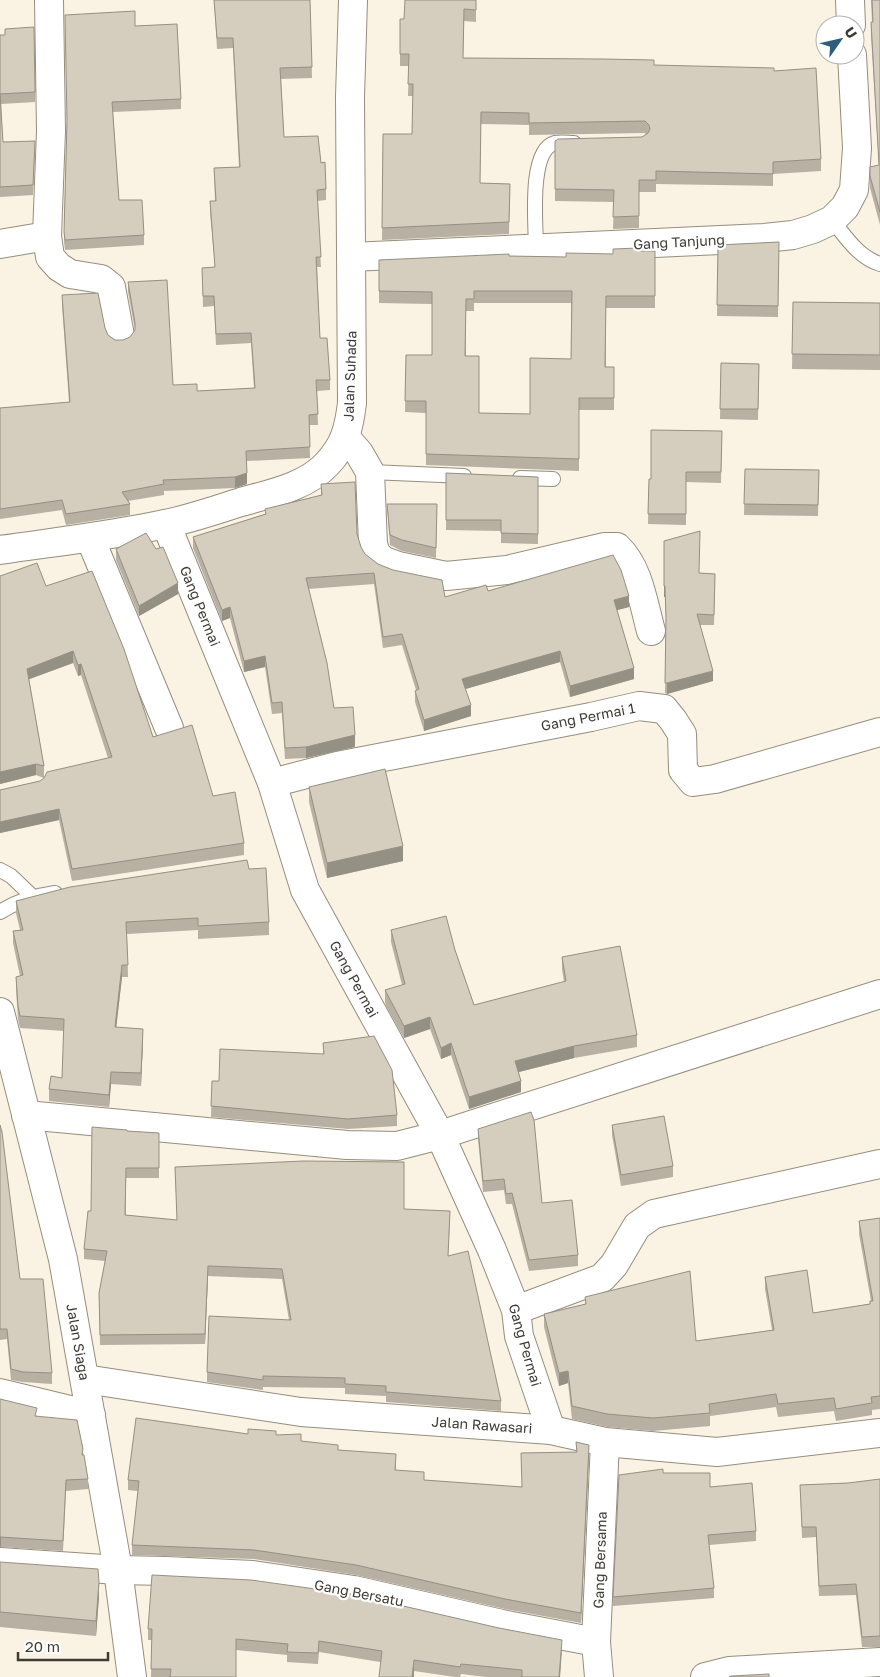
<svg xmlns="http://www.w3.org/2000/svg" width="880" height="1677" viewBox="0 0 880 1677" font-family="'Golos Text',sans-serif">
<style>
.lines{fill:none;stroke-linecap:round;stroke-linejoin:round}
.service-casing{stroke:#958e7f;stroke-width:16}
.minor-casing{stroke:#958e7f;stroke-width:30}
.service{stroke:#fff;stroke-width:14}
.minor{stroke:#fff;stroke-width:28}
.wall{fill:#b7b0a3;fill-rule:evenodd}
.shaded-wall{fill:#959084}
.building{fill:#d5cdbd;stroke:#959084;fill-rule:evenodd}
.labels{text-anchor:middle;stroke-width:4.5;stroke-linejoin:round;paint-order:stroke}
.street-label{font-size:14px;fill:#3e3b34;stroke:#fff}
</style>
<rect width="100%" height="100%" fill="#faf2e2"/>
<g class="lines">
<g class="service-casing">
<g id="service">
<path d="M832,220C846,237 858,257 880,264"/>
<path d="M536,248C536,226 528,150 555,143C561,142 569,143 574,143"/>
<polyline points="370,472 464,476"/>
<polyline points="520,478 553,479"/>
<polyline points="0,870 11,876 32,896"/>
<path d="M0,912C17,901 34,896 55,893"/>
</g>
</g>
<g class="minor-casing">
<g id="minor">
<polyline points="850,0 851,25"/>
<polyline points="47,236 51,131 49,0"/>
<polyline points="0,244 47,236 50,257 59,267 70,274 101,279 111,287 120,336"/>
<polyline points="351,257 764,238 793,235 813,229 832,220 845,207 854,190 857,148 852,55"/>
<path d="M346,438L359,453L370,472L373,544L376,554L384,561L398,566L446,576L507,570L604,547H617C639,568 643,602 651,631"/>
<polyline points="166,524 272,783 305,890 440,1135 492,1250 516,1310 519,1336 551,1430"/>
<polyline points="90,538 169,728"/>
<path d="M0,550C55,542 110,536 165,524C190,519 216,510 241,502C269,494 306,487 327,464C345,445 349,428 352,403L350,97L353,0"/>
<polyline points="272,783 337,766 591,717 639,706 664,709 673,720 682,734 683,770 693,782 715,779 880,732"/>
<polyline points="0,1012 63,1259 118,1570 132,1677"/>
<polyline points="26,1115 347,1145 397,1146 440,1135 880,994"/>
<polyline points="516,1310 602,1278 614,1265 637,1226 654,1214 880,1164"/>
<polyline points="85,1379 301,1412 551,1430 605,1442 717,1452 880,1433"/>
<polyline points="0,1393 91,1415"/>
<polyline points="0,1562 118,1570 166,1571 253,1575 354,1590 502,1624 596,1642"/>
<polyline points="599,1677 596,1642 605,1442"/>
<polyline points="705,1677 729,1671 880,1662"/>
</g>
</g>
<use href="#service" class="service"/>
<use href="#minor" class="minor"/>
</g>
<g class="wall">
<polygon points="214,0 310,0 312,78 281,79 284,137 321,163 326,189 326,200 317,201 321,267 317,267 320,338 330,380 330,390 317,391 318,425 309,425 310,458 246,461 247,484 235,488 164,491 164,495 128,501 130,504 130,515 66,525 62,510 0,519 0,408 69,402 62,305 62,295 105,328 108,335 115,340 123,340 130,337 135,330 128,292 128,282 173,385 197,391 254,388 251,343 216,345 214,306 203,307 202,268 215,267 210,212 210,201 215,201 214,168 239,167 233,48 217,49"/>
<polygon points="476,0 476,22 464,21 463,58 654,65 774,71 821,159 821,171 773,174 773,186 656,184 656,192 639,192 639,228 613,229 614,202 555,201 555,141 642,137 646,135 645,133 529,135 529,125 481,124 480,183 510,184 509,234 382,240 383,134 412,134 413,96 408,96 409,66 400,66 400,19 404,19"/>
<polygon points="871,0 880,0 880,225 870,188 870,176 879,165 871,35 871,22 872,22"/>
<polygon points="135,26 181,99 181,109 113,112 119,200 144,235 144,245 65,250 64,242 67,124"/>
<polygon points="0,35 35,92 35,102 1,104 3,142 35,151 33,195 0,197"/>
<polygon points="779,242 778,317 717,316 718,245"/>
<path d="M639,251H655V308H606V367H614V410H579V471L426,465V413L405,412L406,355H432V304L379,303V260L509,256L566,257L613,254ZM474,303H571V359L530,414L479,413L466,356V311H474Z"/>
<polygon points="793,302 880,303 880,370 792,369"/>
<polygon points="721,363 759,364 758,420 720,419"/>
<polygon points="722,431 721,483 686,482 686,525 648,524 649,479 651,479"/>
<polygon points="745,469 819,470 818,516 744,515"/>
<polygon points="446,473 538,477 538,544 501,543 501,531 446,530"/>
<polygon points="321,484 357,534 361,547 365,554 378,564 445,597 488,591 629,607 617,610 634,679 570,697 560,662 465,689 471,716 424,731 415,702 415,691 416,690 402,645 383,648 374,584 308,589 334,708 355,747 306,758 285,759 282,713 272,714 265,667 244,672 230,618 222,621 193,548 193,537 265,514 265,509 321,495"/>
<polygon points="387,504 437,504 436,558 402,551 390,545"/>
<polygon points="116,549 156,549 178,594 139,616 116,560"/>
<polygon points="699,573 715,574 714,625 700,625 713,681 667,694 665,693 666,623 665,597 664,597"/>
<polygon points="0,576 46,586 153,737 213,796 244,843 244,855 72,881 59,820 0,833 0,790 40,781 108,758 81,675 78,676 73,663 29,679 44,766 44,778 36,775 0,784"/>
<polygon points="309,787 403,861 327,878 309,802"/>
<polygon points="249,869 269,922 269,935 198,939 198,930 127,934 128,977 122,977 116,1027 143,1041 141,1086 111,1084 109,1107 49,1101 49,1089 62,1078 64,1031 20,1028 18,1019 16,989 16,977 20,976 13,943 13,931 20,930 16,913 16,901"/>
<polygon points="391,930 455,950 474,1005 564,982 562,969 562,957 637,1035 637,1047 574,1058 519,1072 521,1092 469,1109 451,1055 441,1059 430,1029 404,1038 386,1006 385,1002 385,990 402,985 391,942"/>
<polygon points="323,1043 397,1115 397,1126 348,1129 211,1117 212,1081 219,1081 323,1054"/>
<polygon points="0,1125 20,1279 52,1373 52,1384 23,1382 11,1380 7,1339 0,1340"/>
<polygon points="612,1125 673,1166 673,1177 621,1186 612,1135"/>
<polygon points="478,1129 542,1203 578,1255 578,1266 529,1271 512,1204 506,1204 504,1190 483,1192 478,1139"/>
<polygon points="127,1131 159,1133 159,1178 126,1178 126,1215 177,1220 175,1167 404,1209 450,1221 448,1255 501,1401 501,1411 386,1402 386,1396 345,1394 345,1388 263,1387 263,1390 207,1382 207,1372 289,1320 282,1279 208,1276 205,1344 100,1345 99,1293 105,1261 84,1259 84,1249 91,1211"/>
<polygon points="880,1218 880,1409 872,1410 872,1415 836,1421 834,1411 778,1417 776,1407 710,1416 710,1426 653,1431 607,1427 572,1419 568,1383 559,1386 544,1327 544,1314 585,1304 585,1297 696,1341 772,1330 765,1289 765,1277 813,1313 870,1304 871,1301 859,1234 859,1221"/>
<polygon points="0,1399 37,1416 83,1455 88,1479 88,1489 66,1491 63,1551 0,1547"/>
<polygon points="248,1434 276,1435 396,1464 396,1470 424,1480 522,1487 576,1452 576,1442 589,1454 581,1623 505,1609 356,1575 254,1559 132,1555 132,1545 138,1491 128,1490 128,1480"/>
<polygon points="880,1479 880,1647 862,1647 856,1595 819,1596 816,1537 802,1538 800,1485 848,1483"/>
<polygon points="710,1487 756,1531 756,1541 709,1545 714,1588 714,1598 613,1606 613,1597"/>
<polygon points="0,1562 99,1597 96,1636 0,1627"/>
<polygon points="148,1629 562,1651 560,1677 486,1677 461,1674 460,1677 455,1677 414,1671 380,1662 319,1652 318,1664 287,1662 287,1655 236,1650 236,1677 151,1677 152,1640 148,1640"/>
</g>
<g class="shaded-wall">
<polygon points="247,473 247,484 235,488 235,477"/>
<polygon points="178,583 178,594 139,616 139,606"/>
<rect x="664" y="586" width="1" height="11"/>
<polygon points="629,596 629,607 614,611 614,600"/>
<polygon points="230,607 230,618 222,621 222,610"/>
<polygon points="73,651 73,663 27,680 27,669"/>
<polygon points="560,651 560,662 462,690 462,679"/>
<polygon points="265,656 265,667 244,672 244,661"/>
<polygon points="81,664 81,675 78,676 78,665"/>
<polygon points="634,668 634,679 570,697 570,686"/>
<polygon points="713,671 713,681 667,694 667,683"/>
<polygon points="471,705 471,716 424,731 424,720"/>
<polygon points="355,735 355,747 306,758 306,747"/>
<polygon points="36,764 36,775 0,784 0,772"/>
<polygon points="59,809 59,820 0,833 0,822"/>
<polygon points="403,846 403,861 327,878 327,863"/>
<polygon points="122,965 122,977 115,1039 115,1027"/>
<polygon points="430,1017 430,1029 404,1038 404,1026"/>
<polygon points="143,1029 143,1041 141,1086 141,1073"/>
<polygon points="451,1043 451,1055 441,1059 441,1048"/>
<polygon points="574,1046 574,1058 515,1073 515,1061"/>
<polygon points="111,1072 111,1084 109,1107 109,1095"/>
<polygon points="521,1081 521,1092 469,1109 469,1097"/>
<polygon points="208,1266 208,1276 205,1344 205,1334"/>
<polygon points="568,1371 568,1383 559,1386 559,1373"/>
<polygon points="589,1445 589,1454 581,1623 581,1613"/>
<polygon points="1,1536 1,1546 0,1547 0,1537"/>
<polygon points="99,1582 99,1597 96,1636 96,1621"/>
<polygon points="562,1640 560,1677 559,1677"/>
<polygon points="414,1660 414,1677 412,1677"/>
</g>
<g class="building">
<polygon points="214,0 310,0 312,67 280,68 284,137 318,136 321,163 325,162 326,189 317,190 321,257 316,257 320,338 327,338 330,380 316,380 318,414 309,415 310,447 246,451 247,473 235,477 163,480 164,484 122,492 130,504 66,514 62,500 0,509 0,408 70,402 62,295 98,293 105,328 108,335 115,340 123,340 130,337 135,330 135,323 128,282 167,280 173,385 197,384 197,391 255,388 251,333 216,334 214,296 203,296 202,268 215,267 210,201 216,201 214,168 240,167 233,38 217,38"/>
<polygon points="405,0 476,0 476,10 464,9 463,58 602,59 654,60 654,65 774,68 774,71 816,68 821,159 773,162 773,174 656,171 656,180 639,180 639,216 613,217 614,190 555,189 555,141 558,139 642,137 648,133 650,129 649,125 645,121 529,123 529,113 481,112 480,183 510,184 509,222 382,228 383,134 412,134 413,84 408,84 409,54 400,54 400,19 404,19"/>
<polygon points="872,0 880,0 880,212 870,176 870,167 879,165 871,22 873,22"/>
<polygon points="135,11 135,26 177,24 181,99 112,102 119,200 142,200 144,235 65,240 64,232 67,121 65,15"/>
<polygon points="34,27 35,92 0,94 3,142 35,141 33,185 0,187 0,35 5,35 5,29"/>
<polygon points="779,242 778,306 717,305 718,245"/>
<path d="M639,248V251H655V296H606L605,367H614V398H579V459L426,454V401H405L406,355H432V292L379,291V260L509,254V256L566,257V253L613,254V249ZM474,291H572L571,359L530,358V414L479,413V356H465L466,299H474Z"/>
<polygon points="793,302 880,303 880,355 792,354"/>
<polygon points="721,363 759,364 758,409 720,409"/>
<polygon points="651,430 722,431 721,472 686,472 686,514 648,514 649,479 651,479"/>
<polygon points="745,469 819,470 818,505 744,504"/>
<polygon points="446,473 538,477 538,534 501,533 501,520 446,520"/>
<polygon points="355,482 357,534 361,547 365,554 378,564 393,570 442,580 445,597 486,585 488,591 613,555 621,570 629,596 614,600 634,668 570,686 560,651 462,679 471,705 424,720 415,691 419,689 402,634 383,637 374,573 306,578 327,663 334,708 353,707 355,735 306,747 285,748 282,702 272,703 265,656 244,661 230,607 222,610 193,537 266,514 265,509 322,495 321,484"/>
<polygon points="387,504 437,504 436,548 402,540 390,535"/>
<polygon points="700,531 699,573 715,574 714,615 697,614 713,671 667,683 665,683 666,617 665,586 664,586 664,541"/>
<polygon points="146,533 156,549 163,547 178,583 139,606 116,549"/>
<polygon points="37,563 46,586 92,571 124,649 153,737 192,725 213,796 235,792 244,843 72,869 59,809 0,822 0,790 40,781 44,778 47,772 112,757 81,664 78,665 73,651 27,669 44,766 36,764 0,772 0,576"/>
<polygon points="385,769 403,846 327,863 309,787"/>
<polygon points="247,860 249,869 266,868 269,922 198,926 198,918 126,922 128,965 122,965 115,1027 143,1029 141,1073 111,1072 109,1095 49,1089 51,1076 62,1078 64,1019 20,1016 18,1006 16,977 23,975 13,931 23,930 16,901 70,887"/>
<polygon points="446,916 455,950 474,1005 566,981 562,957 620,946 637,1035 574,1046 515,1061 521,1081 469,1097 451,1043 441,1048 430,1017 404,1026 385,990 405,984 391,930"/>
<polygon points="374,1036 392,1070 397,1115 348,1119 211,1106 212,1081 219,1081 220,1049 324,1054 323,1043"/>
<polygon points="531,1112 534,1120 542,1203 572,1200 578,1255 529,1260 512,1193 506,1194 504,1179 483,1181 478,1129"/>
<polygon points="664,1116 673,1166 621,1175 612,1125"/>
<polygon points="0,1125 2,1132 20,1279 43,1279 52,1373 23,1372 11,1369 7,1329 0,1329"/>
<polygon points="92,1127 127,1130 127,1131 159,1133 159,1168 126,1168 125,1215 177,1220 175,1167 303,1161 404,1162 404,1209 450,1211 448,1256 468,1251 501,1401 386,1392 386,1386 345,1384 345,1378 263,1376 263,1380 207,1372 209,1316 291,1320 282,1269 208,1266 205,1334 100,1335 99,1293 107,1251 84,1249 88,1211 91,1211"/>
<polygon points="880,1218 880,1396 871,1397 872,1403 836,1409 834,1398 778,1404 776,1394 709,1404 710,1413 653,1418 607,1414 572,1406 568,1371 559,1373 544,1314 586,1304 585,1297 690,1271 696,1341 774,1330 765,1277 807,1270 813,1313 870,1304 870,1301 873,1301 859,1221"/>
<polygon points="0,1399 37,1408 35,1416 77,1420 83,1449 82,1455 84,1455 88,1479 66,1480 63,1541 0,1537"/>
<polygon points="136,1418 248,1434 248,1429 276,1431 276,1435 301,1434 301,1441 338,1445 338,1450 396,1454 395,1470 424,1472 424,1480 522,1487 521,1453 577,1452 576,1442 589,1445 581,1613 505,1599 356,1565 254,1550 132,1545 139,1481 128,1480"/>
<polygon points="663,1469 663,1473 710,1473 710,1487 752,1483 756,1531 708,1535 714,1588 613,1597 619,1475"/>
<polygon points="880,1479 880,1636 862,1637 856,1584 819,1586 816,1527 802,1527 800,1485 848,1483"/>
<polygon points="0,1562 98,1569 99,1582 96,1621 0,1612"/>
<polygon points="152,1575 251,1580 351,1594 499,1628 562,1640 559,1677 522,1677 522,1670 461,1664 460,1667 414,1660 412,1677 379,1677 382,1651 319,1641 318,1653 287,1652 288,1644 236,1639 236,1677 170,1677 171,1669 151,1669 152,1629 148,1629"/>
<polygon points="769,1674 769,1677 729,1677 731,1676"/>
</g>
<g class="labels">
<g class="street-label">
<text transform="translate(679 242) rotate(-3)" y="5">Gang Tanjung</text>
<text transform="translate(350 376) rotate(-88)" y="5">Jalan Suhada</text>
<text transform="translate(200 606) rotate(68)" y="5">Gang Permai</text>
<text transform="translate(588 717) rotate(-11)" y="5">Gang Permai 1</text>
<text transform="translate(354 979) rotate(61)" y="5">Gang Permai</text>
<text transform="translate(78 1342) rotate(80)" y="5">Jalan Siaga</text>
<text transform="translate(525 1345) rotate(74)" y="5">Gang Permai</text>
<text transform="translate(482 1425) rotate(4)" y="5">Jalan Rawasari</text>
<text transform="translate(600 1560) rotate(-88)" y="5">Gang Bersama</text>
<text transform="translate(359 1593) rotate(11)" y="5">Gang Bersatu</text>
</g>
</g>
<g transform="translate(840 40) rotate(56)"><circle r="24" fill="#ffffff" stroke="#b2b1ae"/>
<path d="M0-4L9 19L0 12L-9 19Z" fill="#2e5e7c"/>
<text y="-8" font-size="14" font-weight="bold" text-anchor="middle" fill="#3e3b34">U</text>
</g>
<path d="M18 1652v8h90v-8" fill="none" stroke="#3e3b34" stroke-width="2.5"/>
<text x="25" y="1652" font-size="15" fill="#3e3b34" stroke="#ffffff" stroke-width="4" paint-order="stroke">20 m</text>
</svg>
